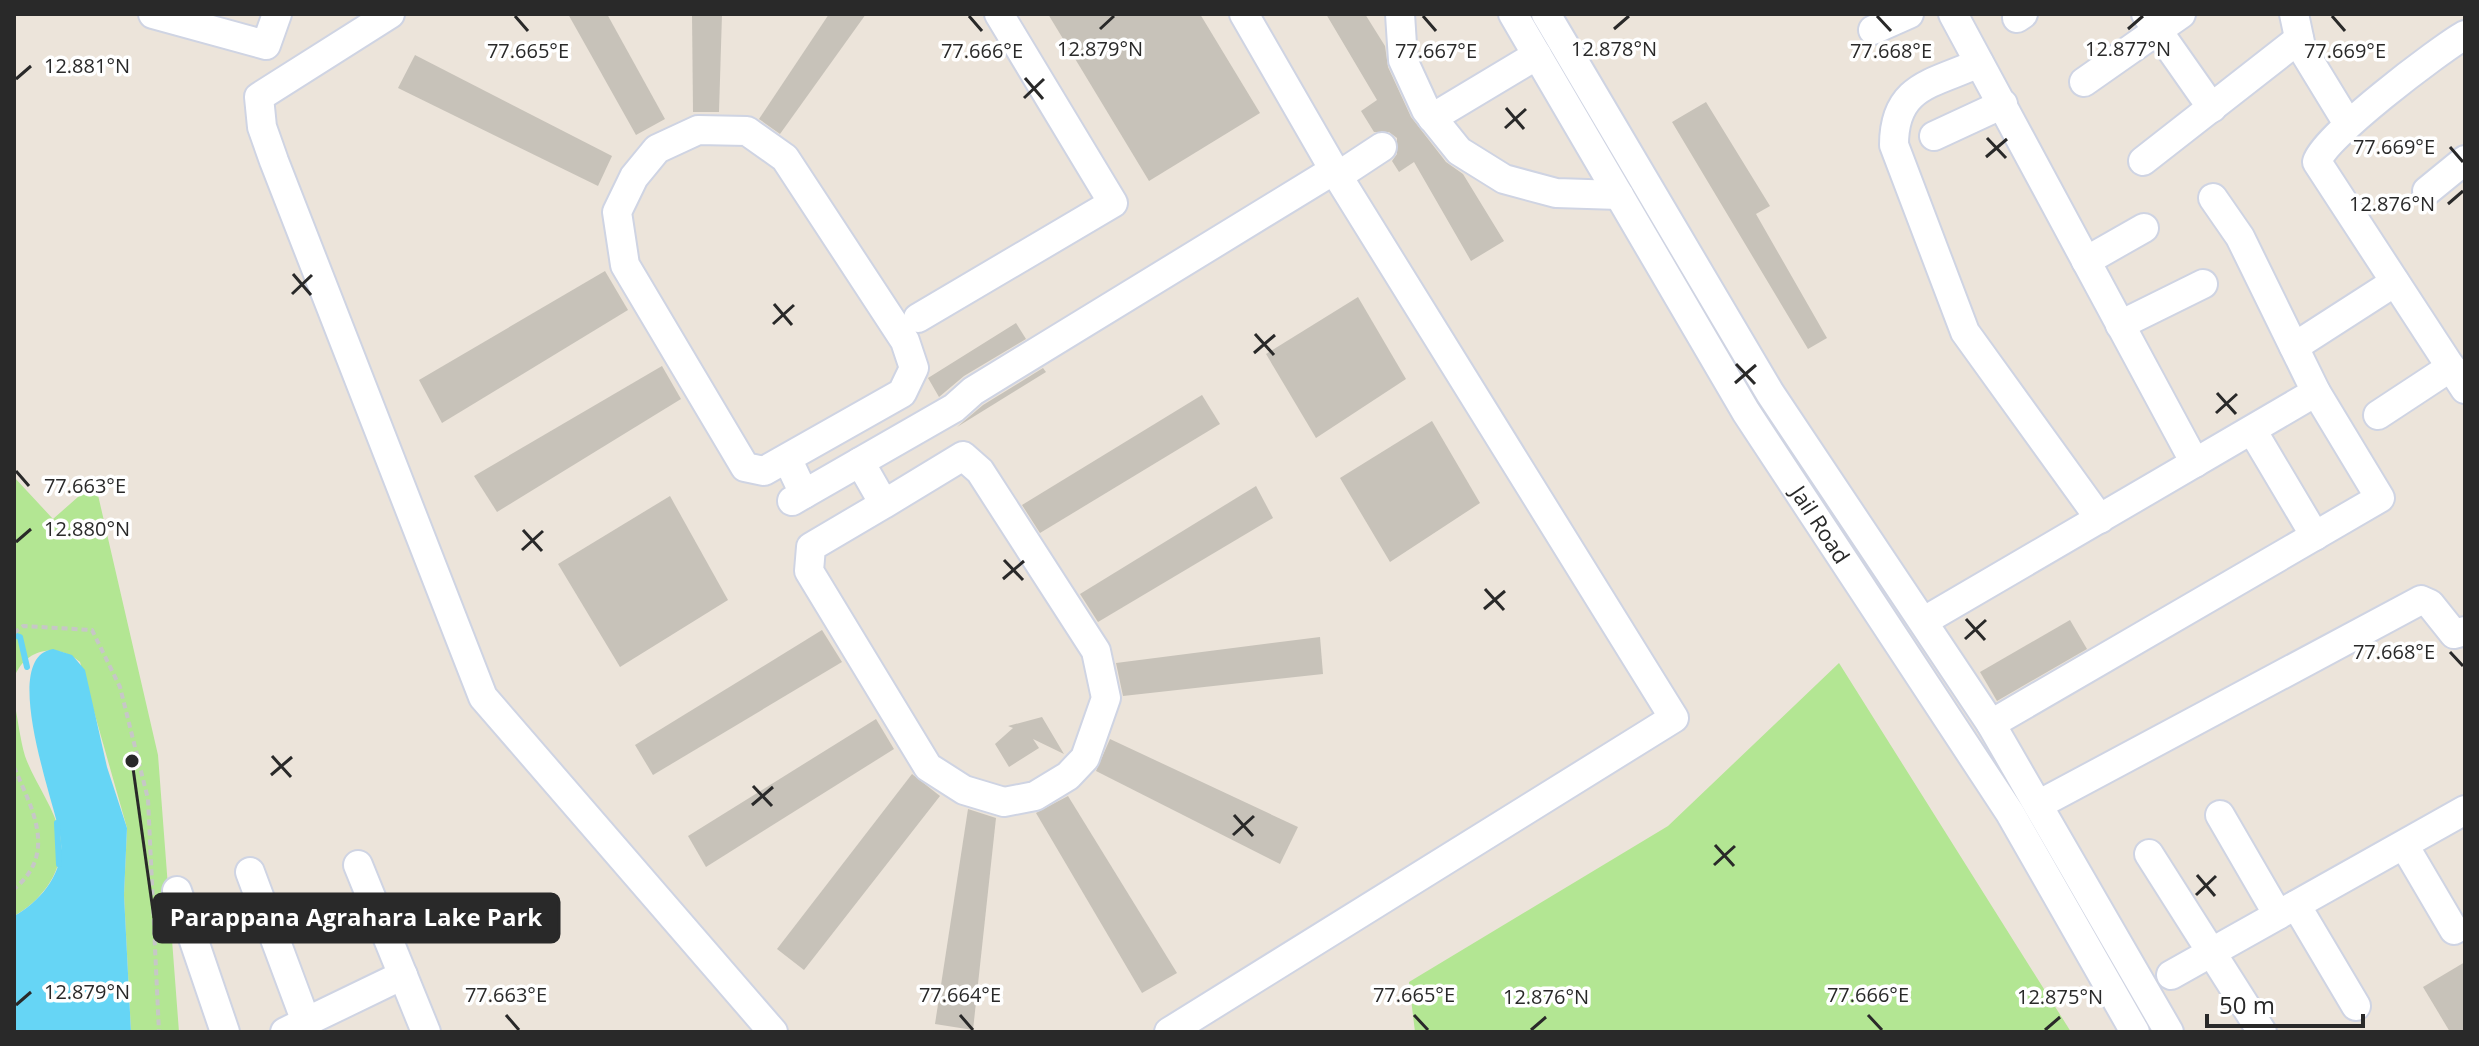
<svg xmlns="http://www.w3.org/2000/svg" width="2479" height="1046" viewBox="0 0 2479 1046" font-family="'Open Sans',sans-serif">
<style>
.green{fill:#b3e693}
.water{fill:#66d5f5}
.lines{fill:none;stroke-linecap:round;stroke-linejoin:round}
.stream{stroke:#66d5f5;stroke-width:6}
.building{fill:#c7c2b9}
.minor-casing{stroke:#cfd4e3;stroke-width:32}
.path{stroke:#c7c7c7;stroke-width:4;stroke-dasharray:6 4;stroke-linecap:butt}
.minor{stroke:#fff;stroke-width:28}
.ticks{fill:none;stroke:#292929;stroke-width:3}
.labels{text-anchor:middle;stroke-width:7;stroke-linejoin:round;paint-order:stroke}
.street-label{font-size:22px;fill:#292929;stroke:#fff}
.ticks-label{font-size:20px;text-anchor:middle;fill:#292929;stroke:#fff;stroke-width:7;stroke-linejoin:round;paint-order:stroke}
.leader{fill:none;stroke:#292929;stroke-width:3}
.callout-dot{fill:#292929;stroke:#fff;stroke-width:3}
.callout{fill:#292929;stroke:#292929;stroke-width:3}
.callout-label{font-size:24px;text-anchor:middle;font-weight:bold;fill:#fff}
</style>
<rect width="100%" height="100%" fill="#ece4da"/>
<g class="green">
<path d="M14,477L53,519L95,482L158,755L179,1032H131L124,895L127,828L80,662C56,642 25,649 14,678Z"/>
<polygon points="1839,663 2071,1032 1415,1032 1409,982 1668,826"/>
<path d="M14,701C18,719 20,739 25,756C34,782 55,808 60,835C66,869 42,901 14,916Z"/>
</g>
<path class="water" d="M53,649L72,655L85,670L107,767L127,828L124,895L131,1032H14V916C42,901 67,869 60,835C52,795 0,657 53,649Z"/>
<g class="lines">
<g class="stream">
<polyline points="14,635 20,637 27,667"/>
<polyline points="57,823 59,864"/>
</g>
</g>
<g class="building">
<polygon points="568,14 607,14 665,119 636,135"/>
<polygon points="692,14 722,14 719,112 693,112"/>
<polygon points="829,14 866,14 780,134 759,119"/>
<polygon points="1048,14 1200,14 1260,113 1149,181"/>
<polygon points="1326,14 1365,14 1385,46 1388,67 1411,117 1446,162 1463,174 1504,241 1471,261 1414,162 1399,172 1392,161 1397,154 1397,138 1389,132 1374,132 1361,111 1377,100"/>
<polygon points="415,55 612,156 598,186 398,88"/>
<polygon points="1706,102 1770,206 1756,214 1827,338 1808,349 1672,122"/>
<polygon points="605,271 628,310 442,423 419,380"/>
<polygon points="1358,297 1406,379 1316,438 1266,354"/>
<polygon points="1016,323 1026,339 964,376 939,397 928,378"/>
<polygon points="662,366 681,399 497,512 474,476"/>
<polygon points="1043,368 1046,372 957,427 983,405"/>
<polygon points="1202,395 1220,424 1040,533 1022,505"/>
<polygon points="1432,421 1480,503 1390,562 1340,478"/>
<polygon points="1256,486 1273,518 1098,622 1080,594"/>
<polygon points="670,496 728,600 620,667 558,564"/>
<polygon points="2070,620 2087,649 1997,701 1980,672"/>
<polygon points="822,630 842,662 653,775 635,745"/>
<polygon points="1320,637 1323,674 1123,696 1116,663"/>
<polygon points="1042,717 1064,754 1033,739 1039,748 1009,767 995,744 1013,728 1008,726"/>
<polygon points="876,719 894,749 706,867 688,836"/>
<polygon points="1110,739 1298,827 1280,864 1096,771"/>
<polygon points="912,774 940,796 804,970 777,949"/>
<polygon points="1068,796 1177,973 1142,993 1036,813"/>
<polygon points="968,809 996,818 973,1030 935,1024"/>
<polygon points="2465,962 2465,1032 2450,1032 2423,987"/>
</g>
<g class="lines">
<g class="minor-casing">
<g id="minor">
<polyline points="153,14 266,45 277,14"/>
<polyline points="390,14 259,97 262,127 274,161 483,697 773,1032"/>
<polyline points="1400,14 1403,60 1426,110 1459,151 1504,179 1556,193 1619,195"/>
<path id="s1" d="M1513,14L1746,412L2010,813L2135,1032"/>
<polyline points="1546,14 1770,393 1991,724 2169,1032"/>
<polyline points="1953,14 2195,463"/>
<polyline points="2146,14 2212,108"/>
<polyline points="2294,14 2301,47 2348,124"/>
<polyline points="2017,18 2023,14"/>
<polyline points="1873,30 1909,14"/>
<path d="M2465,35C2440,49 2320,140 2317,162L2465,389"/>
<path d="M1979,63C1933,84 1894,85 1894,145L1965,332L2100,519"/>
<polyline points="2084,82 2181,14"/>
<polyline points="1432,118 1537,55"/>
<polyline points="1934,136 2003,104"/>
<polyline points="2143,161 2299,39"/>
<polyline points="1338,176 1382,147"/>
<polyline points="2427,191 2465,160"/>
<polyline points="2086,261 2144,228"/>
<polyline points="918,318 1113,203 999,14"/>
<polyline points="2120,325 2203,284"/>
<polyline points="2294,347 2395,282"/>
<polyline points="2378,415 2451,367"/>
<polyline points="2252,430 2315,536"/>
<polyline points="787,458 902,393 914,368 905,341 785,158 747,131 698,130 657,149 634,177 617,212 625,265 745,467 764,471 787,458 804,494"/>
<polyline points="860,462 884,504 963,456 980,471 1096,651 1106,698 1085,758 1068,776 1035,796 1004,802 964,790 928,767 809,571 811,547 884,504"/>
<polyline points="792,501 954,408 973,391 1334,170"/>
<polyline points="1924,621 2316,392"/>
<polyline points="1991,724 2380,498 2316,392 2240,237 2213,198"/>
<polyline points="2038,805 2421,600 2430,604 2454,634 2465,631"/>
<polyline points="2220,815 2278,915"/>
<polyline points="2404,845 2454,930"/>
<polyline points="2149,854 2262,1032"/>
<polyline points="358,865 426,1032"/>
<polyline points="250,872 306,1022"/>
<polyline points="177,891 225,1032"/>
<polyline points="2296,905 2356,1006"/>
<polyline points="2171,975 2465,810"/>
<polyline points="285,1032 403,975"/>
<polyline points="1169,1032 1674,718 1334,170 1244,14"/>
</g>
</g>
<g class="path">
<polyline points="14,633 23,626 92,630 120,687 148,799 159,1032"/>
<path d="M14,767C32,809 58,853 14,889"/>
</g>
<use href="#minor" class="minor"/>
</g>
<path class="ticks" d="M515,16L528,31M969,16L982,31M1423,16L1436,31M1877,16L1891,31M2332,16L2345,31M1100,29L1114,16M1614,29L1629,16M2128,29L2143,16M1025,78L1043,99M16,79L31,66M1024,98L1044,79M1506,108L1524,129M1505,128L1526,109M1987,138L2006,158M2450,147L2463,162M1986,157L2007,139M2448,204L2463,191M293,274L311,295M292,294L312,275M774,304L792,325M773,324L794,305M1255,334L1274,355M1254,353L1275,335M1736,364L1755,384M1735,383L1756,365M2217,393L2236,414M2216,413L2237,394M16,471L29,486M523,530L542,551M16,542L31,529M522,550L543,531M1004,560L1023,580M1003,579L1024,561M1485,589L1504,610M1484,609L1505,591M1966,619L1985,640M1965,639L1986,620M2450,652L2463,666M272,756L291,777M271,775L292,757M753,786L772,806M752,805L773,787M1234,815L1253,836M1233,835L1254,816M1715,845L1734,866M1714,865L1735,846M2197,875L2215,896M2196,895L2216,876M16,1005L31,992M506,1015L519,1030M960,1015L973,1030M1414,1015L1428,1030M1868,1015L1882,1030M1531,1030L1546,1017M2045,1030L2060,1017"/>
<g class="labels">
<g class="street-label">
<text dy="8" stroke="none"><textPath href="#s1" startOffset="596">Jail Road</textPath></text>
</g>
</g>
<g class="ticks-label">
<text x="1100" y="56">12.879°N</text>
<text x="1614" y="56">12.878°N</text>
<text x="2128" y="56">12.877°N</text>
<text x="528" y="58">77.665°E</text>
<text x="982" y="58">77.666°E</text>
<text x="1436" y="58">77.667°E</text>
<text x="1891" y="58">77.668°E</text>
<text x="2345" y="58">77.669°E</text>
<text x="87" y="73">12.881°N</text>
<text x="2394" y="154">77.669°E</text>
<text x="2392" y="211">12.876°N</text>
<text x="85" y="493">77.663°E</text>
<text x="87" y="536">12.880°N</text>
<text x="2394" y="659">77.668°E</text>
<text x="87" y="999">12.879°N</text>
<text x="506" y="1002">77.663°E</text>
<text x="960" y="1002">77.664°E</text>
<text x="1414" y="1002">77.665°E</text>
<text x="1868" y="1002">77.666°E</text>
<text x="1546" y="1004">12.876°N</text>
<text x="2060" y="1004">12.875°N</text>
</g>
<path class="leader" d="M132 761L154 918"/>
<circle class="callout-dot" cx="132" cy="761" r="8"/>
<rect class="callout" x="154" y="894" width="405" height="48" rx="8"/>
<g class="callout-label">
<text x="356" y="926">Parappana Agrahara Lake Park</text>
</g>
<rect width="2479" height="1046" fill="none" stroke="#292929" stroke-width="32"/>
<path d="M2207 1014v12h156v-12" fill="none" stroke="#292929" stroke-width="4"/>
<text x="2219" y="1014" font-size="24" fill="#292929" stroke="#ffffff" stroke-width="6" paint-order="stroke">50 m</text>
</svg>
